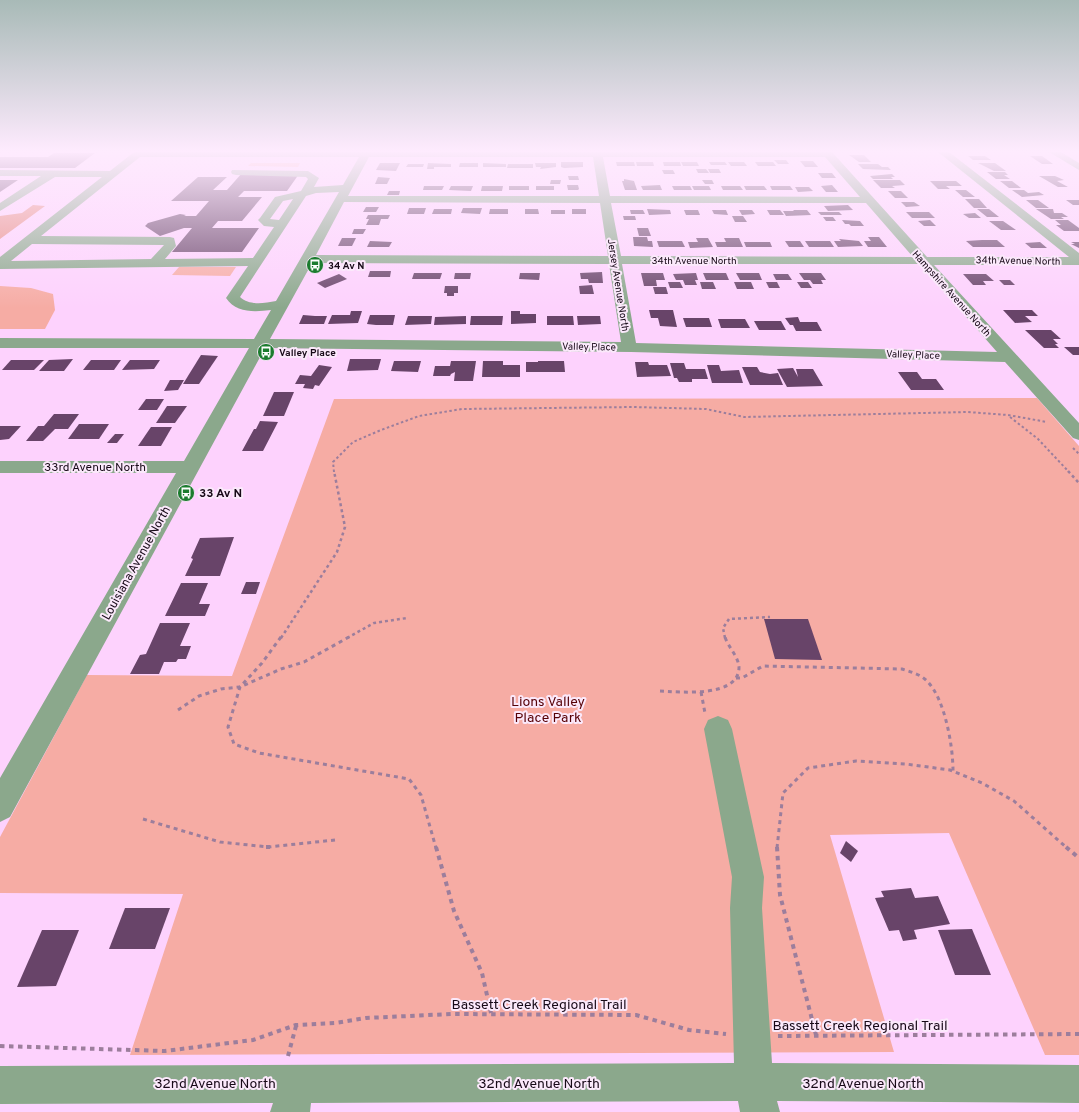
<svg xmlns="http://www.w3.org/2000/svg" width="1079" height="1112" viewBox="0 0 1079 1112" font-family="Overpass,sans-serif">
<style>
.green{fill:#f6aca4}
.forest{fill:#e78b82}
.building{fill:#684469}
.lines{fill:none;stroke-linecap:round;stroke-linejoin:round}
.path-far3{stroke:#9c7e9c;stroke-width:2;stroke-dasharray:2.5 2.5;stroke-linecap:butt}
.path-far2{stroke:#9c7e9c;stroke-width:2.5;stroke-dasharray:3 3;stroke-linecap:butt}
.path-far1{stroke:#9c7e9c;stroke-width:3;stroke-dasharray:4 4;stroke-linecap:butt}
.path{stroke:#9c7e9c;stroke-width:4;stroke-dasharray:4.5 4.5;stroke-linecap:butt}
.minor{fill:#8ba88c;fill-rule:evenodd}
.labels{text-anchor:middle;stroke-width:4;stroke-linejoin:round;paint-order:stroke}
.far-street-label{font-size:10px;fill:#170917;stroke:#fbe9fb}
.far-poi-label{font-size:10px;font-weight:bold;fill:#170917;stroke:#fbe9fb;text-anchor:start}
.street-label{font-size:12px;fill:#170917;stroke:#fbe9fb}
.poi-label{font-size:12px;font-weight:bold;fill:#170917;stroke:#fbe9fb;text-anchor:start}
.near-park-label{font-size:14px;fill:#560106;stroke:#fbe9fb}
.near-street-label{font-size:14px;fill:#170917;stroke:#fbe9fb}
</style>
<rect width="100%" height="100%" fill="#fdd2fd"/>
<g class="green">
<polygon points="251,163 300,163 298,167 248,166"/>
<polygon points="179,267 236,267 230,276 172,275"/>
<polygon points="0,286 31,288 53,294 55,310 45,329 0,329"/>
<polygon points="1037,398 1079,446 1079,1055 1045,1055 949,833 830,835 894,1052 130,1055 183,894 0,893 0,837 87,675 232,676 334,399"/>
</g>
<polygon class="forest" points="33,205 45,206 0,239 0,216 22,213"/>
<g class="building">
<polygon points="54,153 95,153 75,168 0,168 0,157 48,157"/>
<polygon points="849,155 864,155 871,162 859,162"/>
<polygon points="968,156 985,156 991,160 973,160"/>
<polygon points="1030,156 1042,156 1053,164 1042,164"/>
<polygon points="774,160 786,160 789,164 778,164"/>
<polygon points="800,161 813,161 818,167 805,167"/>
<polygon points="561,162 583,162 583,167 564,168 561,167"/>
<polygon points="616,162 634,162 635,166 617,166"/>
<polygon points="636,162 653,162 654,166 637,166"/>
<polygon points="663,162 680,162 681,166 664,166"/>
<polygon points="681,162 697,162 699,166 683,166"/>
<polygon points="709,162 725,162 727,165 711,165"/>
<polygon points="728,162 744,162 747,166 731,166"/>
<polygon points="755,162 773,162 776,166 758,166"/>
<polygon points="380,163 400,163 396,171 376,170"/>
<polygon points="428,163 451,164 451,167 434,167 434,169 427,169"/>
<polygon points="460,163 478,163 478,167 459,167"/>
<polygon points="483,163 506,164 506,167 483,167"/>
<polygon points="535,163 556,163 556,167 540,169 541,167 536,167"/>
<polygon points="978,163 995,163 1006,171 994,171"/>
<polygon points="408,164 424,164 423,167 406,167"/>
<polygon points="508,164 533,164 533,168 507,168"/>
<polygon points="858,164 878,164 882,167 888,167 891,170 863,169"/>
<polygon points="696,169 706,169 709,173 698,173"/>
<polygon points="708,169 719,169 721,173 710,173"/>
<polygon points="662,170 673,170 675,174 664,174"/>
<polygon points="987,172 1005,172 1008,175 1004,175 1010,179 996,179"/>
<polygon points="242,173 299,174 287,191 244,191 238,197 262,197 242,221 218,221 212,228 259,228 242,252 172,252 192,228 184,228 160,236 145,226 148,223 180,214 186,215 184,216 196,216 209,201 171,201 198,177 227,177 213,190 227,190"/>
<polygon points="818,173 832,173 836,178 822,178"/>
<polygon points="892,174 895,177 891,177 893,179 873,179 870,176"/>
<polygon points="568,176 578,176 579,180 569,180"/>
<polygon points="1039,176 1055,176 1064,180 1057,181 1068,187 1058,187"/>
<polygon points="378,177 390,178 387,184 375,184"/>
<polygon points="624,179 634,181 637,190 625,190 622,181 624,181"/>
<polygon points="0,180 18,180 0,192"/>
<polygon points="551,180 561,180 560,184 550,184"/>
<polygon points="702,180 712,180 714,184 705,184"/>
<polygon points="873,180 900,180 905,185 892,186 895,188 881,188"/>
<polygon points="930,181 956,181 962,186 946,186 950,189 938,189"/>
<polygon points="1000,181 1012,181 1021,188 1009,188"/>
<polygon points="567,185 578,185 579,189 578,190 568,190"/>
<polygon points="660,185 662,190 643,190 641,186"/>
<polygon points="832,185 838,192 826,192 821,186"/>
<polygon points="424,186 444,186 442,190 423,190"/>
<polygon points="451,186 473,186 471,191 449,190"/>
<polygon points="482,186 503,186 502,191 481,191"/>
<rect x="509" y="186" width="20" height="4"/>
<rect x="536" y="186" width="18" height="4"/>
<polygon points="672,186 690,186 692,190 674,190"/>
<polygon points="692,186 709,186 711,190 694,190"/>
<polygon points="721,186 740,186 743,190 723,190"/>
<polygon points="744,186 764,186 767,190 746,190"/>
<polygon points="770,186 790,186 793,190 772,190"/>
<polygon points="795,187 809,187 813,191 798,192"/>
<polygon points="955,190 966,190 975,197 963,197"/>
<polygon points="1012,190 1024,190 1028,193 1039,192 1044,195 1022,197"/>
<polygon points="389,191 400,191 399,195 387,195"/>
<polygon points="888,191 901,191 908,198 895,198"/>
<polygon points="965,199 979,199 987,208 974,208"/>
<polygon points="1026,200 1038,200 1049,208 1036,208"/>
<polygon points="1066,200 1079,200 1079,205 1073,205"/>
<polygon points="901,202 914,202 920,206 906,207"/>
<polygon points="848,205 853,210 828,211 824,206"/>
<polygon points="366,207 379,207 376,212 363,212"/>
<polygon points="409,208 426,208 424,214 407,214"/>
<polygon points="463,208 482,208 480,214 461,213"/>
<polygon points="434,209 452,209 451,214 432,214"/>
<polygon points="490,209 508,209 508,214 489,214"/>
<polygon points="525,209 538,209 539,214 525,214"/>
<rect x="572" y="209" width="14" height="5"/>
<polygon points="647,209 670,210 671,214 649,215"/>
<polygon points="977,209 989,209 999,217 987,217"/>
<polygon points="1036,209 1053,209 1054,213 1062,213 1068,217 1061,217 1064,219 1051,219"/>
<rect x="551" y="210" width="14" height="4"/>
<polygon points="630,210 643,210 645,214 631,214"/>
<polygon points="684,210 698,210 700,215 686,215"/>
<polygon points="712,210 726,210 728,215 714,214"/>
<polygon points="739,210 752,210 755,214 742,215"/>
<polygon points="767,210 780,210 784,215 770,215"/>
<polygon points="794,210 807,210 811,215 786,216 783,211 793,211"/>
<polygon points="818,212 839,212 842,215 821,215"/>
<polygon points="906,212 929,212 935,218 912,218"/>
<polygon points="975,213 981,218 969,218 963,214"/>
<polygon points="368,215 390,215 388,219 381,219 379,225 366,225 369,219 366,219"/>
<polygon points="623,216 635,216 636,220 624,220"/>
<polygon points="732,216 743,216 747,222 735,222"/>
<polygon points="823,217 833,217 836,221 826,221"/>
<polygon points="842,220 860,221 864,226 851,226 849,224 845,224"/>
<polygon points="930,220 936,226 924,226 918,221"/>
<polygon points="1055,220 1068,220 1079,228 1079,231 1064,231 1056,225 1061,225"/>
<polygon points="989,221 1003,221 1016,230 1001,230"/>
<polygon points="637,228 648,228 651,236 639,236"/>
<polygon points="354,229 366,229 363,234 352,234"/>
<polygon points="633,237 647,237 648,241 652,241 653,247 634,246"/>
<polygon points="868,237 879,237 887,247 868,247 864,241 871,241"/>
<polygon points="342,238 356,238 352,246 338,246"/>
<polygon points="696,238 708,238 713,247 690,248 688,242 698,242"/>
<polygon points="724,238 739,238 743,247 717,247 715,242 726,242"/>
<polygon points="839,239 859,241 863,246 838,247 834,241 841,241"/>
<polygon points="982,240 997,240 1005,247 973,247 966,241"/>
<polygon points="370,241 392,242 389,247 367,247"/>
<polygon points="657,241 682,241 685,247 659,247"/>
<polygon points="785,241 800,241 804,247 789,247"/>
<polygon points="805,241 830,241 834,247 809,247"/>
<polygon points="744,242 770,242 772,247 746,247"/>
<polygon points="1040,242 1047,248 1031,248 1025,243"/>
<polygon points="1071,242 1079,242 1079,248 1071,244 1075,244"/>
<polygon points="370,271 391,271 390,277 368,277"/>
<polygon points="602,272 603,283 589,283 588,279 581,279 580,273"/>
<polygon points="414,273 442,273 440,279 412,279"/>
<polygon points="455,273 471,273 470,279 454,279"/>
<polygon points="520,273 540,273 539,280 519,279"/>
<polygon points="641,273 663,273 665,280 656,280 657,286 644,286"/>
<polygon points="696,273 698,280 695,280 697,285 685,285 683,280 676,280 673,274"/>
<polygon points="703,273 726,273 729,280 706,280"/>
<polygon points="736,273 759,273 762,280 740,280"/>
<polygon points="799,273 821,273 826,280 821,280 823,284 813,284 810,280 804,280"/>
<polygon points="339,274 347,279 325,288 317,283"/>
<polygon points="773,274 788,274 792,280 776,280"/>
<polygon points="963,274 986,274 994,281 983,281 986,285 973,285"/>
<polygon points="999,280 1010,280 1015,285 1004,285"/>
<polygon points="668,282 680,282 683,288 670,288"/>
<polygon points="700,282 713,282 716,289 702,289"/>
<polygon points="734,282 751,282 754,289 737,289"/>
<polygon points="766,282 777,282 780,288 769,288"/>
<polygon points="797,282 808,282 812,288 801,288"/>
<polygon points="592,285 594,294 580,294 579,286"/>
<polygon points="445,286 458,286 458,293 454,293 454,296 447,296 447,293 444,293"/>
<polygon points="653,287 666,287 668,294 655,294"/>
<polygon points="649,310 673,310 677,327 660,326 658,318 651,318"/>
<polygon points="1003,310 1032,310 1038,316 1025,316 1032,322 1015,323"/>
<polygon points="351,311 362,311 358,323 328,324 332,315 350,315"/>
<polygon points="511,311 520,311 520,314 536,314 536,323 511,324"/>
<polygon points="303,315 315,316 327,316 324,324 299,324"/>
<polygon points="370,315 395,315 393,325 376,325 367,324"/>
<polygon points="408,316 432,316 431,324 405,325"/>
<polygon points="466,316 466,324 434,325 435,317"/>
<polygon points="471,316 503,316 502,325 470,325"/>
<polygon points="547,316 573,316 574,325 547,325"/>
<polygon points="577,316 600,316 601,324 578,325"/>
<polygon points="798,317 800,322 817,322 822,331 796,331 793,325 790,325 785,318"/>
<polygon points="683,318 709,318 712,327 686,327"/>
<polygon points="718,319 745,319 750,328 721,328"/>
<polygon points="754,321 781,321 786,330 759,330"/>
<polygon points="1025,330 1051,330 1061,339 1053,339 1058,344 1055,344 1059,348 1044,348"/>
<polygon points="1064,347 1079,347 1079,355 1073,355"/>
<polygon points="201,355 218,356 199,384 183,384"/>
<polygon points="73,359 64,371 39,371 49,360"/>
<polygon points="350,359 381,359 378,370 347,371"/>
<polygon points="11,360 44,360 34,370 2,370"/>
<polygon points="91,360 121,360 114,370 83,370"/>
<polygon points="130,360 160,360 154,369 122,370"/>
<polygon points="394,361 421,361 418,372 391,371"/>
<polygon points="451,361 476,361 473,381 454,381 455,372 451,374 450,376 433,376 435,366 450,366"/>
<polygon points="483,361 503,361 503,365 520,365 520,377 482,377"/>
<polygon points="538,361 564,361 565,372 526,372 526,362 538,362"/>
<polygon points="635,362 648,362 649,365 667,365 671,376 637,377"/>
<polygon points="670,363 684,363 686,369 705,369 708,379 692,379 692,382 679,382 677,378 674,378"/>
<polygon points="319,365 332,367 319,386 315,385 313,389 303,388 305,384 295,384 300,375 311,376"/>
<polygon points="707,365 719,365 721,371 739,370 743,383 712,383"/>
<polygon points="742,367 757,367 760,372 770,374 778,373 783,385 750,385"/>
<polygon points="793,368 798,377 796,369 813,369 823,386 787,387 777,369"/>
<polygon points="898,372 917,372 922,379 936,379 944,390 911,390"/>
<polygon points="170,380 184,380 178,390 164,391"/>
<polygon points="274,392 294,392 284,416 263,416"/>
<polygon points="146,399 164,399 157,410 138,410"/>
<polygon points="167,406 187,406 175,423 156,423"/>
<polygon points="54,414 79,414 68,429 55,429 43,441 26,441 38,426 44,426"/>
<polygon points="260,421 278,422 263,451 242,451 254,429 256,429"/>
<polygon points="79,424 109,424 99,439 68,439"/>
<polygon points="0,426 21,426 9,439 0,440"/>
<polygon points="151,427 172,427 161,446 138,446"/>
<polygon points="115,434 124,434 117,443 107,443"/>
<polygon points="234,537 220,576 185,576 193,559 191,558 200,538"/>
<polygon points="246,582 260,582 256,594 241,594"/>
<polygon points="181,583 208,583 199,604 210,604 205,616 165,616"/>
<polygon points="764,619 808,619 822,660 775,659"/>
<polygon points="160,623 190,623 180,646 191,646 186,659 178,659 176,662 164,662 159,674 130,674 140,655 146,654"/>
<polygon points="846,841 858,851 851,862 840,853"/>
<polygon points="911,888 915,898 938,896 950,924 914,930 917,939 903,941 899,930 889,931 875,898 884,897 881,891"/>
<polygon points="125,908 170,908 155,949 109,949"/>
<polygon points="972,929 991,975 955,975 938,930"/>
<polygon points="42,930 79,930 56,986 17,987"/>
</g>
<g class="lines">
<g class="path-far3">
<polyline points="1010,417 1038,439 1069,472"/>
<polyline points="1073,448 1079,454"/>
<polyline points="334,472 333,462 353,442 381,430 419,416 462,409 634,407 706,409 744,417 968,412 1008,415 1047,422"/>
</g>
<g class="path-far2">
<polyline points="1068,471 1079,483"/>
<polyline points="281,638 337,552 345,527 334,471"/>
<polyline points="347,638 374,623 407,618"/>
<polyline points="725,638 723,628 729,619 770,617"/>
</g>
<g class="path-far1">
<polyline points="281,637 262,663 240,687 228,727 234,744 259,753 409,779 421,795 436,848"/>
<path d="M736,678H742L763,666L902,669C911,672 920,674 927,681C945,699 953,746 953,771"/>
<path d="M660,691C680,692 738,698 739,668C739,657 728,647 725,637"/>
<polyline points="701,692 705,713"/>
<polyline points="178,710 199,696 221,689 240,687 281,669 304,662 349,637"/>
<polyline points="143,819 220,842 268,847 335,840"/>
<polyline points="777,848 783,793 808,768 856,761 906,764 950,770 982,783 1014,801 1067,848"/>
</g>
<g class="path">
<polyline points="266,847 270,847"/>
<polyline points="436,847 454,911 482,973 491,1013"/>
<polyline points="777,847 780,895 816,1035"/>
<polyline points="1066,847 1079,858"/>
<polyline points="778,1036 1079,1034"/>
<polyline points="0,1046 165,1051 253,1040 296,1025 335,1023 366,1018 451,1014 636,1015 689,1030 726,1034"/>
<polyline points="288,1056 296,1026"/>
</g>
<g class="minor">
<path d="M134,152H832L927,257H1069L938,152H949L1079,253V265H934L1079,423V440L1073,438L1005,362L631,352L265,348L10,817L0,822V778L176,473H0V461H184L249,348H0V338L254,339L271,310C254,312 236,313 226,298L248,266L0,269V257L102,177H55L0,211V203L41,176H0V170L110,171ZM140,157H359L343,185L314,187L319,178L308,171L232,170L231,172L232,174L236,175L306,177L308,179L301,191L275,197L260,218L258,220L264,226L274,227L253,258L165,259L176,246L174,238L170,237L41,236ZM369,157H593L599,196H348ZM603,157H825L860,197L610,196ZM339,192L276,301C264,303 250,306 240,297L306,196L316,193ZM293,199L279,220L270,219L283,201ZM344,202L600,203L608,256L316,255ZM611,203H866L913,257L621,256ZM32,244L164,245L151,259L11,261ZM312,263L609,264L621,342L270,339ZM622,264H920L997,352L636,343Z"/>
<polygon points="1049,152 1061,152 1079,163 1079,170"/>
<polygon points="718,716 728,720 732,729 764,877 762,908 772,1063 1079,1065 1079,1103 777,1101 780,1112 740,1112 738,1101 311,1103 310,1112 270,1112 273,1103 0,1104 0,1066 734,1063 730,908 732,877 704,729 708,720"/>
</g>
</g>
<linearGradient id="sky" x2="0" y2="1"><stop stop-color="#a8bab7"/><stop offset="0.49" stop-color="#feebfe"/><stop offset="1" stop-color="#feebfe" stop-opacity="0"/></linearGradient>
<rect width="1079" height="308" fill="url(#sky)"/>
<defs>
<g id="bus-disc" transform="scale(0.9)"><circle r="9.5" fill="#1b7c2e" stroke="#fbe9fb"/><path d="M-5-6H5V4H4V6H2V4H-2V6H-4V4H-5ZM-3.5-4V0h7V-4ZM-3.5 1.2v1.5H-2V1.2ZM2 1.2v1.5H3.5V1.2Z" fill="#fff"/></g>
</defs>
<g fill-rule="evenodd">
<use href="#bus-disc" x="315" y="265"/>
<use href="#bus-disc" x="266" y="352"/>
<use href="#bus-disc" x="186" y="493"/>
</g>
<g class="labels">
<g class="far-street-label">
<text x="694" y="264">34th Avenue North</text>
<text transform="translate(1018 260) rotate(1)" y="4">34th Avenue North</text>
<text transform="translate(619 285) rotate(81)" y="4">Jersey Avenue North</text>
<text transform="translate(952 293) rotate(48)" y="4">Hampshire Avenue North</text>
<text transform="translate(589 346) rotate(1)" y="4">Valley Place</text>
<text transform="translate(913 354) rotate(2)" y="4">Valley Place</text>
</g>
<g class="far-poi-label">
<text x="328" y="269">34 Av N</text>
<text x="279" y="356">Valley Place</text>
</g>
<g class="street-label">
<text x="95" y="471">33rd Avenue North</text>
<text transform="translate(136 563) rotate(-61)" y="4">Louisiana Avenue North</text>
</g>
<g class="poi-label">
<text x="199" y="497">33 Av N</text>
</g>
<g class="near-park-label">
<text x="548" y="706">Lions Valley<tspan x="548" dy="16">Place Park</tspan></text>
</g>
<g class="near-street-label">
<text x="539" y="1009">Bassett Creek Regional Trail</text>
<text x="860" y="1030">Bassett Creek Regional Trail</text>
<text x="215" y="1088">32nd Avenue North</text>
<text x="539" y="1088">32nd Avenue North</text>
<text x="863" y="1088">32nd Avenue North</text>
</g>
</g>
</svg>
